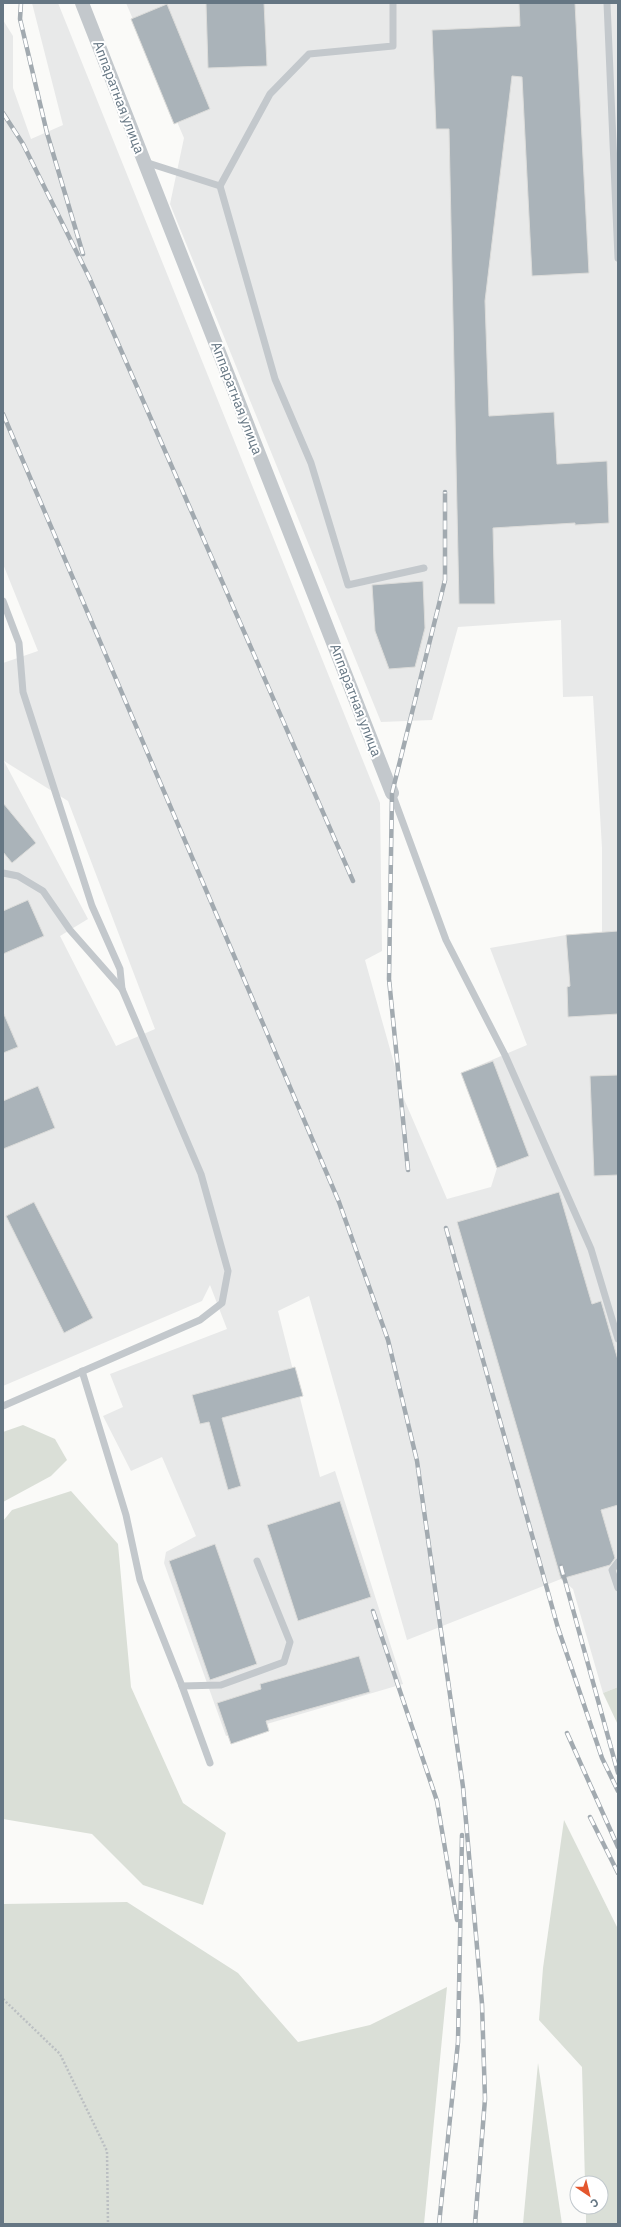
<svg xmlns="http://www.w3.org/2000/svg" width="621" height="2227" viewBox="0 0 621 2227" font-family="'IBM Plex Sans',sans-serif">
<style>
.built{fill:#e8e9e9;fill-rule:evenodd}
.green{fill:#dadfd7}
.building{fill:#aab3b9;stroke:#dcdcda}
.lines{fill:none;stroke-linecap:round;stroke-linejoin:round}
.path{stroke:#bbbfc2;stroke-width:2.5;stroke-dasharray:2 2;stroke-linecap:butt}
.lane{stroke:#c3c8cc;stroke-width:7}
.street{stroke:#c3c8cc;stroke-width:14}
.rail-casing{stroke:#a2aab0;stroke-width:4.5}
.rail{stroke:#fff;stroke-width:3;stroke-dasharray:9;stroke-linecap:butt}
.labels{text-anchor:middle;stroke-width:4;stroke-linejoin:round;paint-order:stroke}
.street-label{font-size:14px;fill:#657683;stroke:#fff}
</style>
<rect width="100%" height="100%" fill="#fafaf8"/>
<path class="built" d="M32,3H58L380,803L382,951L365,960L404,1099L447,1199L491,1187L497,1168L461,1073L527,1045L490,948L566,935L602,932V848L593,696L563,697L561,620L458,627L432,720L381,722L170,204L184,138L126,3H618V1687L603,1693L573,1589L561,1579L407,1640L309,1296L278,1311L320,1477L335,1471L403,1684L226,1736L164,1563L166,1552L196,1536L162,1457L131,1471L103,1416L123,1407L110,1374L227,1329L210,1285L202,1301L3,1386V663L38,651L3,564V20L13,36V88L31,139L63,125ZM4,761L68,801L155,1029L116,1046L60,936L88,919Z"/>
<g class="green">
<polygon points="23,1425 55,1439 67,1460 51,1476 3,1502 3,1432"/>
<polygon points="71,1491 118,1544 131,1687 183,1803 226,1833 203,1905 143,1885 92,1834 3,1819 3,1521 12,1510"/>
<polygon points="618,1687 618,1725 603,1693"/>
<polygon points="564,1820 618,1929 618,2224 586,2224 586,2207 601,2207 601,2183 585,2183 582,2067 539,2020 543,1968"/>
<polygon points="127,1902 238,1973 298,2042 370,2025 447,1987 424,2224 3,2224 3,1904"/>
<polygon points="538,2063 562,2224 523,2224"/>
</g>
<g class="building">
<polygon points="206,3 264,3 267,66 208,68"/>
<polygon points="519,3 575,3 589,273 532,276 522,77 512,76 485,301 489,416 554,412 557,464 607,461 609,523 575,525 575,523 493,528 495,604 459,604 449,129 436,129 432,30 520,26"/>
<polygon points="167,4 210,109 174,124 131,19"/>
<polygon points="423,581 425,628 415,667 389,669 375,631 372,585"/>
<polygon points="3,803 36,843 12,863 3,852"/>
<polygon points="28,900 44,936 3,954 3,911"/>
<polygon points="618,931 618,1014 568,1017 567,987 570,986 566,935"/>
<polygon points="3,1012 18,1047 3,1053"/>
<polygon points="493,1061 529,1156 497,1168 461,1073"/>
<polygon points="618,1075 618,1175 594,1176 590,1076"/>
<polygon points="38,1086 55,1128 3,1149 3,1101"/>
<polygon points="559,1192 592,1304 601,1301 618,1360 618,1505 601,1510 615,1558 610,1565 561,1579 457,1222"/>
<polygon points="34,1202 93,1318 64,1333 6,1216"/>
<polygon points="295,1367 303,1396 222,1418 241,1486 228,1490 209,1422 200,1424 192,1395"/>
<polygon points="340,1501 371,1597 298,1621 267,1525"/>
<polygon points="215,1544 257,1664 210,1680 169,1561"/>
<polygon points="359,1656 370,1692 266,1721 269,1731 231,1744 217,1703 261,1689 260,1684"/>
</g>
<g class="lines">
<polyline class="path" points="3,1999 60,2054 107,2151 108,2224"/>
<g class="lane">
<polyline points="607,3 618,258"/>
<polyline points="145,162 220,186 275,379 311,463 348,585 424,568"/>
<polyline points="220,186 270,94 309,54 393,46 393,3"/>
<polyline points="3,601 19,643 23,692 92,906 120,969 122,989 201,1174 228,1271 222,1303 200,1320 3,1406"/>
<polyline points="392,793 446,940 505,1055 591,1249 618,1339"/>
<polyline points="3,873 18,876 43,891 70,930 122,989"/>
<polyline points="82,1371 126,1515 140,1580 182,1686 221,1685 284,1662 290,1642 257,1561"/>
<polyline points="618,1562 612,1570 618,1588"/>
<polyline points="182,1686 210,1763"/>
</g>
<polyline class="street" points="82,3 392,793"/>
<g class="rail-casing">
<g id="rail">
<polyline points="21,3 20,19 47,133 83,254"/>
<polyline points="3,113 23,144 89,277 353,881"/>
<polyline points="3,414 339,1202 388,1340 417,1461 463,1787 482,2004 485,2099 475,2224"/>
<polyline points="408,1170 389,979 392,793 445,580 445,492"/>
<polyline points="446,1228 558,1628 602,1758 618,1791"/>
<polyline points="561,1566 618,1773"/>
<polyline points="373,1611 437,1801 457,1920"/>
<polyline points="567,1733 618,1847"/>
<polyline points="590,1817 618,1873"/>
<polyline points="439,2224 458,2042 462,1835"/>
</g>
</g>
<use href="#rail" class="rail"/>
</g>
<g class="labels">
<g class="street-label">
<text transform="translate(119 97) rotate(69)" y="5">Аппаратная улица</text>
<text transform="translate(237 398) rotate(69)" y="5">Аппаратная улица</text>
<text transform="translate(356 700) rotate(69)" y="5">Аппаратная улица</text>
</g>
</g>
<rect width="621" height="2227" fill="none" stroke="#657683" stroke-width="8"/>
<g transform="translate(589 2195) rotate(145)"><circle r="19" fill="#ffffff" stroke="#c1c8cd"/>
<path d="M0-3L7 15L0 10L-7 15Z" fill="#e4572e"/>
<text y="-6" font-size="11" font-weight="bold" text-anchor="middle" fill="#657683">С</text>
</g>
</svg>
